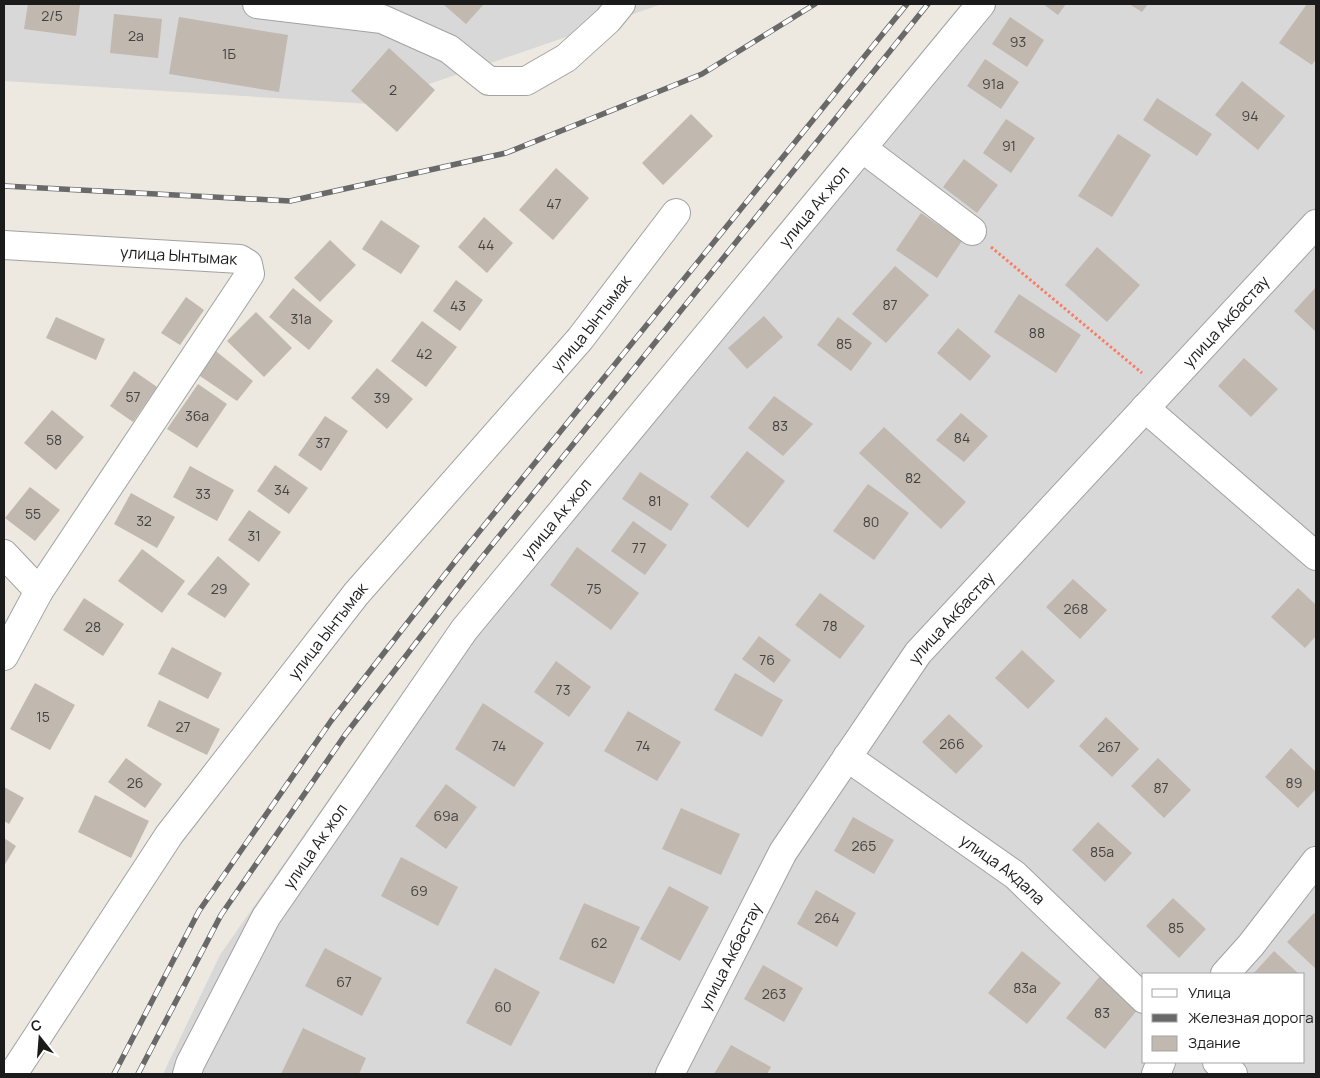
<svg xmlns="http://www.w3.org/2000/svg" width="1320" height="1078" viewBox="0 0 1320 1078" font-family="Manrope,sans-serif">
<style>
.residential{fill:#d9d8d8;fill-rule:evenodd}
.building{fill:#c1b8b0}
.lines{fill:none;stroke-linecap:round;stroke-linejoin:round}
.minor-casing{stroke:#a2a2a2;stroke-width:30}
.path{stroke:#f97d64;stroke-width:3;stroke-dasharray:2.5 2.5;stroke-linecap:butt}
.minor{stroke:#fff;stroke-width:28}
.rail-casing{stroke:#696969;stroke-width:5.5}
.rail{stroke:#fff;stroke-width:4;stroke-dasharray:11;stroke-linecap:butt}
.labels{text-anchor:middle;stroke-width:4;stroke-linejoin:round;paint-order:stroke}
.number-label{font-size:14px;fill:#444240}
.street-label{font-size:16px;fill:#1b1b1b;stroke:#fff}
</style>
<rect width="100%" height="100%" fill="#ede9e0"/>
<g class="residential">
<polygon points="4,4 662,4 371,104 4,81"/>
<path d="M961,4H1316V1074H163L220,955L440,639ZM1144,974H1304V1062H1144Z"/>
</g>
<g class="building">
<polygon points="28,4 80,4 76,36 24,29"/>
<polygon points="443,4 484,4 466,24"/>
<polygon points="1043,4 1066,4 1058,15"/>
<polygon points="1129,4 1148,4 1142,12"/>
<polygon points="1307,4 1316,4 1316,59 1312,65 1279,43"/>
<polygon points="114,14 162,19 158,58 110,53"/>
<polygon points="179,17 288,35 279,92 169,74"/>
<polygon points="1010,17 1044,40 1027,67 992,44"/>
<polygon points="389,48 435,90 397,132 351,91"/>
<polygon points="985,59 1019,82 1001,109 967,86"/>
<polygon points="1242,81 1285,116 1258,150 1215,115"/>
<polygon points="1157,98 1212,134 1197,156 1143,120"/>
<polygon points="691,114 713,136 663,185 642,163"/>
<polygon points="1006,119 1035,138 1011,173 983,153"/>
<polygon points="1118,134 1151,155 1112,217 1078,196"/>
<polygon points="964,159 998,185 977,213 943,187"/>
<polygon points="556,168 589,198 553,240 519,210"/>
<polygon points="921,213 962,241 937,278 896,250"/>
<polygon points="484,217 513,243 487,273 458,247"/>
<polygon points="381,220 420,246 401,274 362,249"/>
<polygon points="330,240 356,265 320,302 294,278"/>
<polygon points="1097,247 1140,285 1107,322 1065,285"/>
<polygon points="895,266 929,295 886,343 852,314"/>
<polygon points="456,280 483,300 460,331 433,311"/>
<polygon points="1316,287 1316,332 1294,311"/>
<polygon points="293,288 333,321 309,350 269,317"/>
<polygon points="1019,294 1081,335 1056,373 994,332"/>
<polygon points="186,297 204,310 180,345 161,333"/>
<polygon points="256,312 292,348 264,377 227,341"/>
<polygon points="764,316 783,337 747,369 728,348"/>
<polygon points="56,317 105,339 96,360 46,338"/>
<polygon points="838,317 872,343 851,371 817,345"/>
<polygon points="422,321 457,347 426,387 391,361"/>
<polygon points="958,328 991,356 970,381 937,353"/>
<polygon points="212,348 253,381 237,401 194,372"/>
<polygon points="1244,358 1278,389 1251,417 1218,386"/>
<polygon points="377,368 413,399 387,429 351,398"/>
<polygon points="134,371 157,387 133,422 110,406"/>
<polygon points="198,384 227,404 197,448 167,429"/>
<polygon points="774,396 813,424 783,456 748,428"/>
<polygon points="52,410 84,437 56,470 24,443"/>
<polygon points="961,413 988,436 964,462 936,440"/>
<polygon points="325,416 348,431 321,471 298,455"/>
<polygon points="884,427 966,502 941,529 859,453"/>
<polygon points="747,451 785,481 748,528 710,497"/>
<polygon points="275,465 308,488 289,514 257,491"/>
<polygon points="190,466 234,490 217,521 173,497"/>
<polygon points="640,472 689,504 671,531 622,499"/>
<polygon points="868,484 909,513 874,560 833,531"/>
<polygon points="30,487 60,510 35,541 5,518"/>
<polygon points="131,493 175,517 157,548 114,524"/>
<polygon points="249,510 281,532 259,562 228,540"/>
<polygon points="633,521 667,545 645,575 611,551"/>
<polygon points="577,547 639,593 611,630 550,585"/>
<polygon points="142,549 185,581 162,613 118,581"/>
<polygon points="218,556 250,584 225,618 187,594"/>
<polygon points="1073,579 1107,610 1080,639 1046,607"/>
<polygon points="1298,588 1316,605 1316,636 1305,648 1271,617"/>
<polygon points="820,593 865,626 840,659 795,625"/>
<polygon points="84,598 124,624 103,656 63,630"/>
<polygon points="759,636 791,660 774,683 742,659"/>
<polygon points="172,647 222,673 208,699 158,674"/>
<polygon points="1022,650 1055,681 1028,709 995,678"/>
<polygon points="556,661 591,687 569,717 534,692"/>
<polygon points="735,673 783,700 762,737 714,710"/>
<polygon points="35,683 75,705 50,750 10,729"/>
<polygon points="159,700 220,729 207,755 147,726"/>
<polygon points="483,703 544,743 514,787 455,749"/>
<polygon points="628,711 681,742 657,781 604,751"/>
<polygon points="949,714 983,746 956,774 922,742"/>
<polygon points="1106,717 1139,749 1112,777 1079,746"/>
<polygon points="1291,748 1316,772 1316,789 1298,808 1265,777"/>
<polygon points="126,758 162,784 145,808 108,782"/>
<polygon points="1158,758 1191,790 1164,818 1131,786"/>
<polygon points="446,784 477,807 446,849 415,826"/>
<polygon points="4,787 24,798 9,824 4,821"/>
<polygon points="95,795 149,821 131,858 78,832"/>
<polygon points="681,808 740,834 721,875 662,849"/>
<polygon points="853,817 894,840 874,874 834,851"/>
<polygon points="1098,822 1132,853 1105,882 1072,850"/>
<polygon points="4,838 16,846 4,866"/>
<polygon points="401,857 458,887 438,926 381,896"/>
<polygon points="669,886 709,907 680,961 640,939"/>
<polygon points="816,890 856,913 837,947 797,924"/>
<polygon points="1173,898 1206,929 1179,958 1146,926"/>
<polygon points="584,903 640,927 614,984 559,959"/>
<polygon points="1314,913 1316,915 1316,969 1287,942"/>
<polygon points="325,948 382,978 362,1016 305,986"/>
<polygon points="1022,951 1061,983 1027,1024 988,993"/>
<polygon points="1274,951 1299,974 1253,974"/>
<polygon points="763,965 803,988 784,1022 744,999"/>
<polygon points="495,968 540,992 511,1046 466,1023"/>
<polygon points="1100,976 1139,1008 1105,1049 1066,1018"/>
<polygon points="303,1028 366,1058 359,1074 281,1074"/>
<polygon points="731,1045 771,1067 767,1074 714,1074"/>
</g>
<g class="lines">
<g class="minor-casing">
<g id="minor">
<polyline points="257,4 382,19 449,49 489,81 526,81 566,58 608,20 621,4"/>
<polyline points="862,148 972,231"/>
<path id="s1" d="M4,245L240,259L248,264L250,274L39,591L4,656"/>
<polyline points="1145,408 1316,556"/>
<polyline points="4,554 39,591"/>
<path id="s2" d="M847,757L1015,875L1144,999"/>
<polyline points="1225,974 1251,945 1316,861"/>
<polyline points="1217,1062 1233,1074"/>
<path id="s3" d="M13,1074L169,835L356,594L580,339L676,213"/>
<path id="s4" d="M187,1074L190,1064L266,917L464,630L981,4"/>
<path id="s5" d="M670,1074L783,852L918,653L1316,224"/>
<polyline points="1156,1074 1161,1062"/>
</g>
</g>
<polyline class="path" points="991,247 1142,373"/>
<use href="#minor" class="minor"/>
<g class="rail-casing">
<g id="rail">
<polyline points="4,186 290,201 506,153 702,74 815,4"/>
<polyline points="114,1074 199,911 331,721 457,559 907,4"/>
<polyline points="138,1074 221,915 345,735 475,566 928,4"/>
</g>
</g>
<use href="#rail" class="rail"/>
</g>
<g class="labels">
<g class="number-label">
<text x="52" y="21">2/5</text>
<text x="136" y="41">2а</text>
<text x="1018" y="47">93</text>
<text x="229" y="59">1Б</text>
<text x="993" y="89">91а</text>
<text x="393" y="95">2</text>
<text x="1250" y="121">94</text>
<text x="1009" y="151">91</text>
<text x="554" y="209">47</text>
<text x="486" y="250">44</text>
<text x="890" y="310">87</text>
<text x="458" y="311">43</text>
<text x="301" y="324">31а</text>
<text x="1037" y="338">88</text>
<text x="844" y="349">85</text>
<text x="424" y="359">42</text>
<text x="133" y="402">57</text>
<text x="382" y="403">39</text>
<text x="197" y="421">36а</text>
<text x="780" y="431">83</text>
<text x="962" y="443">84</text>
<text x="54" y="445">58</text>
<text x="323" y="448">37</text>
<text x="913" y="483">82</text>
<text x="282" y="495">34</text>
<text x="203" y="499">33</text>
<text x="655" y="506">81</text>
<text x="33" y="519">55</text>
<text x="144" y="526">32</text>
<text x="871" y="527">80</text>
<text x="254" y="541">31</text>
<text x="639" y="553">77</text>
<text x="219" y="594">29</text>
<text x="594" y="594">75</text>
<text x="1076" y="614">268</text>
<text x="830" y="631">78</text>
<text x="93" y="632">28</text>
<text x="767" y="665">76</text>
<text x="563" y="695">73</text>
<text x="43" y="722">15</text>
<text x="183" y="732">27</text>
<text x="952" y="749">266</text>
<text x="499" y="751">74</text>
<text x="643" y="751">74</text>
<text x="1109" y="752">267</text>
<text x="135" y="788">26</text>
<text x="1294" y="788">89</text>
<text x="1161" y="793">87</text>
<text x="446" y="821">69а</text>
<text x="864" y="851">265</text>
<text x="1102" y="857">85а</text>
<text x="419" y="896">69</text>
<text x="827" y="923">264</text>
<text x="1176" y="933">85</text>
<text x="599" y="948">62</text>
<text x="344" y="987">67</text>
<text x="1025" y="993">83а</text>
<text x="774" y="999">263</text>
<text x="503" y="1012">60</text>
<text x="1102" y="1018">83</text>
</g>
<g class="street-label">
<text dy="6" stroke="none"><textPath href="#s4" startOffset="1074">улица Ак жол</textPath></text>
<text dy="6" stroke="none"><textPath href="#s1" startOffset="175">улица Ынтымак</textPath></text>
<text dy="6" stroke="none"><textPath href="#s5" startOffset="942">улица Акбастау</textPath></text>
<text dy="6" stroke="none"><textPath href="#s3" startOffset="949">улица Ынтымак</textPath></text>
<text dy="6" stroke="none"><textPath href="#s4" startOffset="669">улица Ак жол</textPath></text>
<text dy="6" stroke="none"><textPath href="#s5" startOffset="538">улица Акбастау</textPath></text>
<text dy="6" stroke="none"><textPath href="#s3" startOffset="544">улица Ынтымак</textPath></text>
<text dy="6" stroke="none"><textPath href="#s4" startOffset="262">улица Ак жол</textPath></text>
<text dy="6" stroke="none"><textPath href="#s2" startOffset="192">улица Акдала</textPath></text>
<text dy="6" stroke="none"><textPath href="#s5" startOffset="132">улица Акбастау</textPath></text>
</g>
</g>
<rect width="1320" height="1078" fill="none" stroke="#1b1b1b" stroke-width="10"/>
<rect x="1142" y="973" width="162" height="90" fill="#ffffff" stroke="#a4a4a4"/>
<rect x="1152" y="989" width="25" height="8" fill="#ffffff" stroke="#a4a4a4"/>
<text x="1188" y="998" font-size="15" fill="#1b1b1b">Улица</text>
<rect x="1152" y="1014" width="25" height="8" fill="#696969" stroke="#a4a4a4"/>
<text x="1188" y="1023" font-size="15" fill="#1b1b1b">Железная дорога</text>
<rect x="1152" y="1036" width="25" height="15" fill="#c1b8b0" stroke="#a4a4a4"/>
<text x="1188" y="1048" font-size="15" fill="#1b1b1b">Здание</text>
<g transform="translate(40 1038) rotate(343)" stroke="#ffffff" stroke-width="4" paint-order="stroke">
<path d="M0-4L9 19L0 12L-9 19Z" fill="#1b1b1b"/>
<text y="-8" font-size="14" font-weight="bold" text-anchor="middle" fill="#1b1b1b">С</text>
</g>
</svg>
